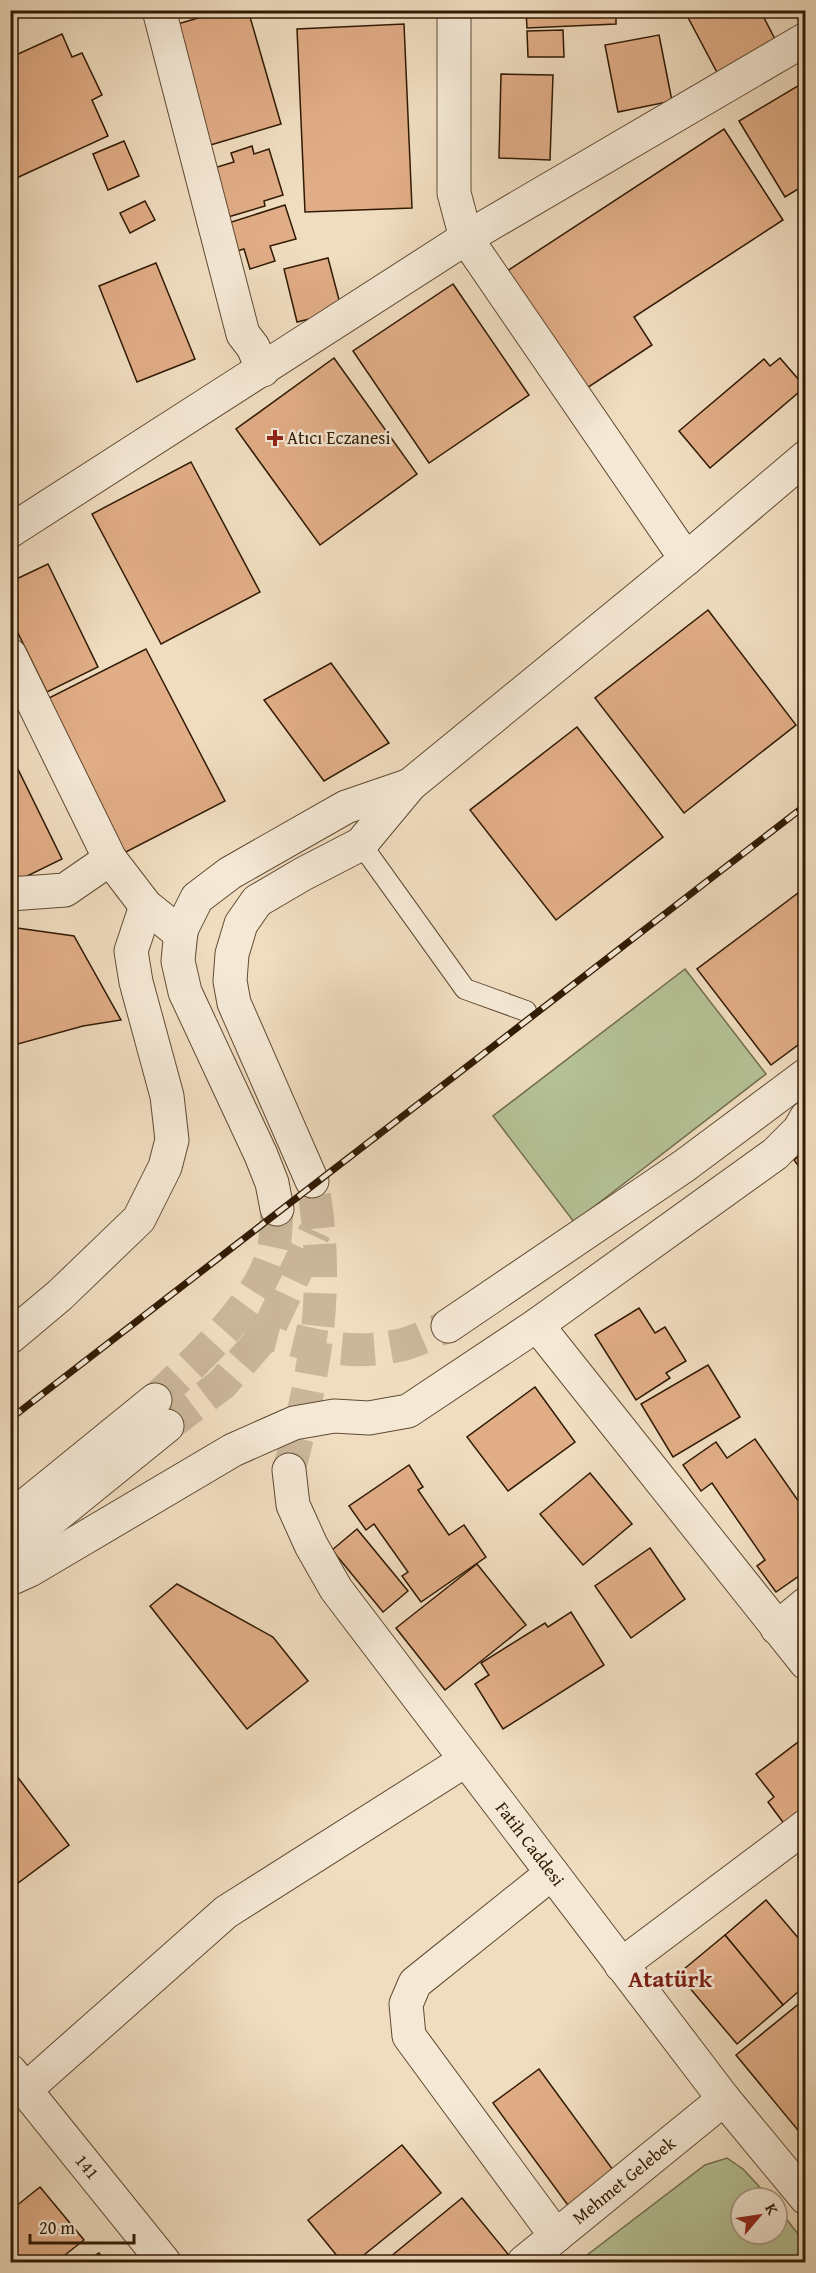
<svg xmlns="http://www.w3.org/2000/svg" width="816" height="2273" viewBox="0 0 816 2273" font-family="'Gentium Book Plus',serif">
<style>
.green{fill:#b5c296;stroke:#726e4c;stroke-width:1.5}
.building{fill:#e1ad87;stroke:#301a03;stroke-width:1.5}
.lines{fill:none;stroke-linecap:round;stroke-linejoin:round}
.tertiary-tunnel{stroke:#cab69a;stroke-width:33;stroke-dasharray:33 16;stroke-linecap:butt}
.service-casing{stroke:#604b32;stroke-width:22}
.minor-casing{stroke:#604b32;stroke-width:35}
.tertiary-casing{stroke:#604b32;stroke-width:35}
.service{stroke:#f5e9d6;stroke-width:20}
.minor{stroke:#f5e9d6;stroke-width:33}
.tertiary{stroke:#f5e9d6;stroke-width:33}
.rail-casing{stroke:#301a03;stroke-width:7}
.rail{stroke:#f5e9d6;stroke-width:4.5;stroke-dasharray:14;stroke-linecap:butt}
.poi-dot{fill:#8f2418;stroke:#f5e9d6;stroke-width:2}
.labels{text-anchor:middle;stroke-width:5;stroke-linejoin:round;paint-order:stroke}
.poi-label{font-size:18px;fill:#301a03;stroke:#f5e9d6;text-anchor:start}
.street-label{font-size:18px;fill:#301a03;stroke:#f5e9d6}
.district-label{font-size:24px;font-weight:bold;fill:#7a1f14;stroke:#f5e9d6}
</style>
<rect width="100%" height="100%" fill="#f0ddc0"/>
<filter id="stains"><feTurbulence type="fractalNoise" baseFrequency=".00333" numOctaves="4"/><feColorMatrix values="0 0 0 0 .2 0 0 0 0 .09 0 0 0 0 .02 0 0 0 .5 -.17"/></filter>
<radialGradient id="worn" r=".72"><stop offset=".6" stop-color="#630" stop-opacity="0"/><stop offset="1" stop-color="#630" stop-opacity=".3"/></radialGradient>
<g class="green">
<polygon points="685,969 766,1074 574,1222 493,1116"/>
<polygon points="727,2158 743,2169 770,2198 741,2198 741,2234 777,2234 777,2207 805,2243 805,2262 578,2262 705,2165"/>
</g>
<g class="building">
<polygon points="225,10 248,10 281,124 207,146 171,26"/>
<polygon points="526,10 616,10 616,24 527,28"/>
<polygon points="684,10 760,10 779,47 720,78"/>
<polygon points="404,24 412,208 305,212 297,29"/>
<polygon points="563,30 564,57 528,57 527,31"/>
<polygon points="62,34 72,57 82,53 102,95 92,100 108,136 10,181 10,47 12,46 16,55"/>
<polygon points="659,35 672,101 618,112 605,45"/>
<polygon points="501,74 553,75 550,160 499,158"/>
<polygon points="806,81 806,190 803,186 785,197 739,121"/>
<polygon points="724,129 783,220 634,317 652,345 584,390 507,271"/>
<polygon points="124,141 139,176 108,190 93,154"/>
<polygon points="252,146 254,154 269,149 283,195 264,201 265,206 228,217 214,168 234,162 231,153"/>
<polygon points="145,201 155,220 130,233 120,213"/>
<polygon points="285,205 296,239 270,246 275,261 250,269 244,249 227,254 219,226"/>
<polygon points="328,258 342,311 297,322 284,269"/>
<polygon points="156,263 195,359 137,382 99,286"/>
<polygon points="453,284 529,395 429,463 353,351"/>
<polygon points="334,358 417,474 320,545 236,429"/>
<polygon points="780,358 805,387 710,468 679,431 764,359 770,366"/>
<polygon points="191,462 260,592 161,644 92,514"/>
<polygon points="48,564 98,667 47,692 10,617 10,582"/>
<polygon points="708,610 796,725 684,813 595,698"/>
<polygon points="146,649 225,801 122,854 43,701"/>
<polygon points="331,663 389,743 324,781 264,700"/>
<polygon points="577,727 663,837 556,920 470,810"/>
<polygon points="10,753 62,859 17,881 10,882"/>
<polygon points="806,887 806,1039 771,1065 697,969"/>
<polygon points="10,927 74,936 121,1020 83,1026 18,1044 10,1034"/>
<polygon points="806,1151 806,1176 794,1160"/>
<polygon points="639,1308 655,1333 665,1327 686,1361 666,1373 670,1378 636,1400 595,1335"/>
<polygon points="708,1365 740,1417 673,1457 641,1404"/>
<polygon points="535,1387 575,1442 508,1491 467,1437"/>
<polygon points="755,1439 806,1512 806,1540 800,1544 806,1551 806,1571 776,1592 757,1566 765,1560 712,1483 701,1491 683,1465 716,1442 727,1458"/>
<polygon points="409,1465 423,1487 418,1490 449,1535 464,1525 486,1557 421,1602 402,1576 408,1572 374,1524 366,1530 349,1506"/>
<polygon points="590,1473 632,1524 583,1565 540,1514"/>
<polygon points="357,1529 408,1591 383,1612 332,1550"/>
<polygon points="650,1548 685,1599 631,1638 595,1586"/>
<polygon points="477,1564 526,1625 445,1690 396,1628"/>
<polygon points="177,1584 273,1637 308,1681 247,1729 150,1606"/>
<polygon points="571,1612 604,1665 503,1729 475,1684 489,1675 481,1663 545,1623 548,1627"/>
<polygon points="806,1736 806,1823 791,1833 768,1802 774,1797 756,1774"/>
<polygon points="10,1767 69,1845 10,1889"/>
<polygon points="766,1900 806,1947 806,1985 783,2005 725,1935"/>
<polygon points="725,1935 783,2005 737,2044 678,1974"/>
<polygon points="806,1998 806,2140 736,2055"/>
<polygon points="539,2069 616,2174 570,2208 493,2103"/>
<polygon points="402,2145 441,2193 355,2262 342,2262 308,2220"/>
<polygon points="40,2187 84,2240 56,2262 10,2262 10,2211"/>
<polygon points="462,2198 508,2254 497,2262 384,2262"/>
<polygon points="99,2253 106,2262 84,2262"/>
</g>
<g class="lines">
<g class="tertiary-tunnel">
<path d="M246,1328C297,1341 343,1357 396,1346C414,1343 431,1333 448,1326"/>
<path d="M155,1400C194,1362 263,1302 274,1247C276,1235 276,1221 277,1209"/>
<polyline points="167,1426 222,1384 267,1333 315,1231"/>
<path d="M289,1470C316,1369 331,1285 312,1181"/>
</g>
<g class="service-casing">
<polyline id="service" points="361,844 465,989 526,1011"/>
</g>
<g class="minor-casing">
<g id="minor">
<polyline points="159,10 243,334 253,347 263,370"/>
<polyline points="454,10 454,193 466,238 686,559"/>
<polyline points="10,531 466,238 806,39"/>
<polyline points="10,894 65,890 110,859"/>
<polyline points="537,1325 806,1663"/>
<polyline points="10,1337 60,1295 139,1219 165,1167 172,1140 167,1096 136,982 131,951 146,906"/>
<polyline points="10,1579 30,1570 233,1450 294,1423 334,1416 369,1418 408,1411 537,1325 775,1154 799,1130 806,1118"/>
<polyline points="777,1628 806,1604"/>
<polyline points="552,1873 415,1983 406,2004 409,2036 556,2236"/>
<polyline points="621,1965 806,1826"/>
<path id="s1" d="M10,2071L164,2262"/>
<polyline points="25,2090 226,1912 466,1760"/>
<path id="s2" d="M524,2262L724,2099"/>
</g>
</g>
<g class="tertiary-casing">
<g id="tertiary">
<polyline points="10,655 110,859 146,906 181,934"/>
<polyline points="312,1181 234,1003 230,981 232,954 241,924 257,901 303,874 361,844 410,785 686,559 806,457"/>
<polyline points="277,1209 272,1183 261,1155 185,992 178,961 181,930 197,898 230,873 346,807 410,785"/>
<polyline points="448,1326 684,1166 806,1075"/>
<path id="s3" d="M289,1470L293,1505L311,1545L336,1589L724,2099L806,2198"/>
<polyline points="10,1518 155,1400"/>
<polyline points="10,1553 167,1426"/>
</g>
</g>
<use href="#service" class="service"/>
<use href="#minor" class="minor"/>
<use href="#tertiary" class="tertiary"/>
<g class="rail-casing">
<polyline id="rail" points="10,1419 806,805"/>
</g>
<use href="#rail" class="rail"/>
</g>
<path class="poi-dot" d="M272 429h6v6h6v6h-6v6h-6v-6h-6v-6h6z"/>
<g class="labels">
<g class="poi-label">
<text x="287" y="444">Atıcı Eczanesi</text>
</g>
<g class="street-label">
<text dy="6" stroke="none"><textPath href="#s3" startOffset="450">Fatih Caddesi</textPath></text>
<text dy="6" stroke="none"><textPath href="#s1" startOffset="123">141</textPath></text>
<text dy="6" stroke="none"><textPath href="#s2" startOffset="129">Mehmet Gelebek</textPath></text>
</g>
<g class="district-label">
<text x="670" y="1987">Atatürk</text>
</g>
</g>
<rect width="816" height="2273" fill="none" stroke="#f0ddc0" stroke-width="36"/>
<rect x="12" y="12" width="792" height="2249" fill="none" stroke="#301a03" stroke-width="3"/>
<rect x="18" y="18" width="780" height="2237" fill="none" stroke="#301a03" stroke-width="1.5"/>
<g transform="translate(759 2216) rotate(61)"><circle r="28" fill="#f5e9d6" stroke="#a69682" stroke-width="1.5"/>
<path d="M0-4.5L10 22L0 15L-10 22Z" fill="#8f2418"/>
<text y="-9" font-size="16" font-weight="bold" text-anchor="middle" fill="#301a03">K</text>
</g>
<path d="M30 2234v9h104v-9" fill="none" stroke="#301a03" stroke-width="3"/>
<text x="39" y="2234" font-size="18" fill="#301a03" stroke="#f5e9d6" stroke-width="4.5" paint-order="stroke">20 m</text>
<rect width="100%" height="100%" filter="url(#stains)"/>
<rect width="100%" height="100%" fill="url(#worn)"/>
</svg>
